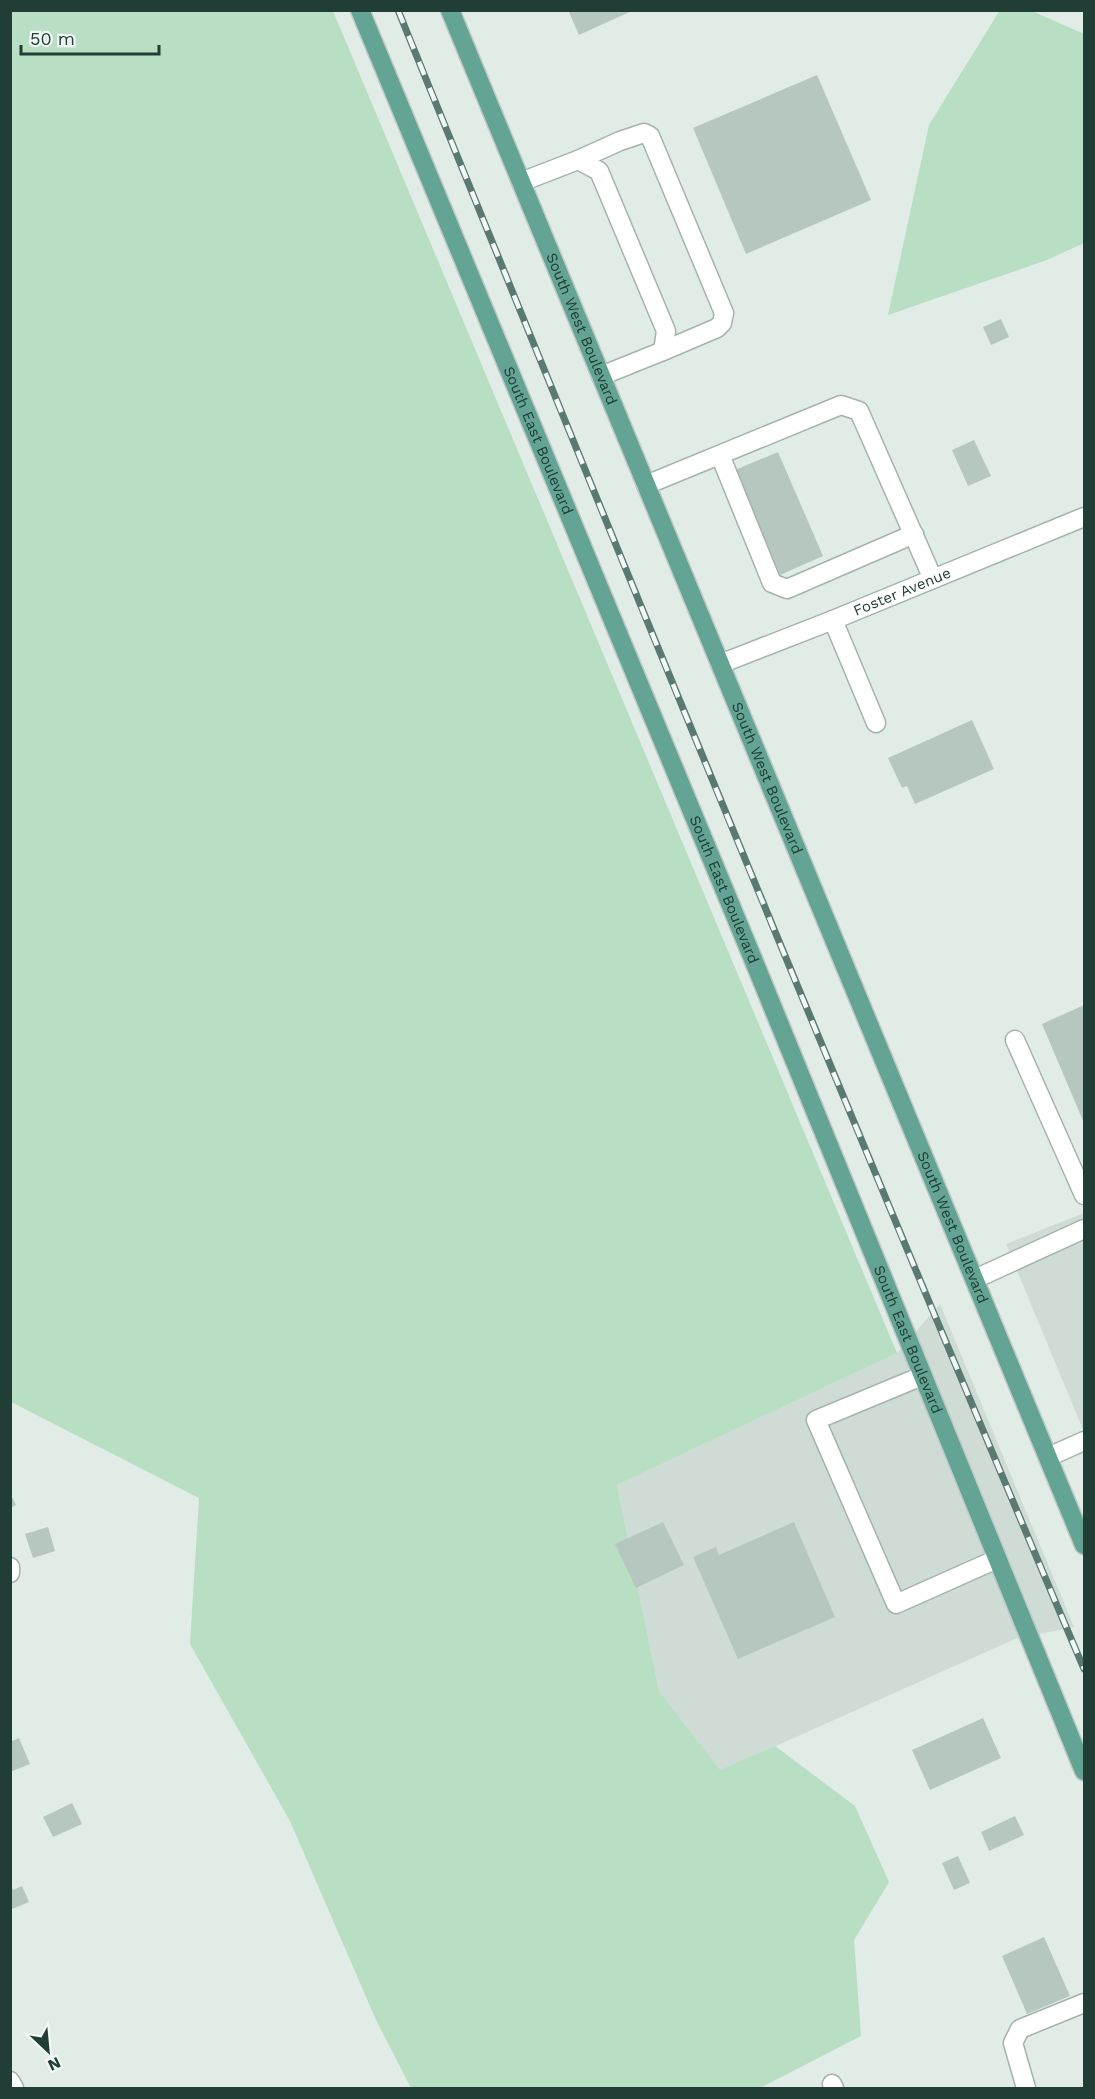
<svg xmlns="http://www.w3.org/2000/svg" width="1095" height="2099" viewBox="0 0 1095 2099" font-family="'Work Sans',sans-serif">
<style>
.built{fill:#cfdcd6}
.green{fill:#b8dec3}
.building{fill:#b6c7c0}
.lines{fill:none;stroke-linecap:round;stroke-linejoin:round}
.minor-casing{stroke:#a3b4ae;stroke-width:21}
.major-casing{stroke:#c1c9c7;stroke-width:21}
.minor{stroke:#fff;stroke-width:18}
.major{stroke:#63a494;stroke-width:18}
.rail-casing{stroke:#5a7971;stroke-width:7}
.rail{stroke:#f1f8f5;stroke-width:4.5;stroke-dasharray:14;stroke-linecap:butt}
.labels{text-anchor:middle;stroke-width:4.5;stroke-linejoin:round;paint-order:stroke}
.street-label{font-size:15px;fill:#203d36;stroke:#f1f8f5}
</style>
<rect width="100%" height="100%" fill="#e1ece7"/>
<g class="built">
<polygon points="1084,1213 1084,1432 1006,1244"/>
<polygon points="940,1304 1074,1627 1015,1639 720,1771 659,1691 617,1485 897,1353"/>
</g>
<g class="green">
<polygon points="1000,10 1032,11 1084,34 1084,243 1047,260 888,315 929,125"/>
<polygon points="10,11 333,11 897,1353 617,1485 659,1691 720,1770 775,1746 855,1806 889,1882 854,1940 861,2036 760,2088 411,2088 376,2020 290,1821 190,1644 199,1498 11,1402"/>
</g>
<g class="building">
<polygon points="568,10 634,10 579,35"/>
<polygon points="817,75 871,200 746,254 693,128"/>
<polygon points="1001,319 1009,337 991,345 983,327"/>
<polygon points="974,440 991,476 968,486 952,450"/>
<polygon points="778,452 823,556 780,575 735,470"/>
<polygon points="972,720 994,769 915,804 907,786 902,788 888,758"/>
<polygon points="1084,1005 1084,1123 1042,1024"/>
<polygon points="10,1493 16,1505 10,1508"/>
<polygon points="663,1522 684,1565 636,1588 615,1544"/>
<polygon points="794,1522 835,1617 738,1659 693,1557 716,1547 719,1555"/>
<polygon points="48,1527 55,1551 33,1558 25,1534"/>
<polygon points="983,1718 1001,1758 930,1790 912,1750"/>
<polygon points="19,1738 30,1764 10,1772 10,1742"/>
<polygon points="72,1803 82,1824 53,1837 43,1817"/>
<polygon points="1015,1816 1024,1835 989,1851 981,1832"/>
<polygon points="958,1856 970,1883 954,1890 942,1863"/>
<polygon points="10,1884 13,1890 22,1886 29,1902 10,1910"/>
<polygon points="1044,1937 1070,1996 1027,2014 1002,1956"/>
</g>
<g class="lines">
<g class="minor-casing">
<g id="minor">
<polyline points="578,160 620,141 644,133 650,136 724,313 722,323 717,328 663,351"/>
<polyline points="521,182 578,160 599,171 666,331 663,351 601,376"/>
<polyline points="720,455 772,583 787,589 914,534"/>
<polyline points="646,485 841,405 859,411 933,579"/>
<polyline points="833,620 876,723"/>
<path id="s1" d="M720,664L833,620L1084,517"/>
<polyline points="1015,1040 1084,1195"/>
<polyline points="975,1279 1084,1229"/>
<polyline points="922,1376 816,1420 896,1604 997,1559"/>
<polyline points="1048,1457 1084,1441"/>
<polyline points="10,1567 10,1573"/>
<polyline points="10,2081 14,2088"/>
<polyline points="832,2084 834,2088"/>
<polyline points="1026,2088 1013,2043 1020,2029 1084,2003"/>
</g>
</g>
<g class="major-casing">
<g id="major">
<path id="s2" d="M360,10L753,959L1084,1771"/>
<path id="s3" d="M450,10L1084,1545"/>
</g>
</g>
<use href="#minor" class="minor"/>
<use href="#major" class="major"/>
<g class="rail-casing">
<path id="rail" d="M398,10C623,565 850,1119 1084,1669"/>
</g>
<use href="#rail" class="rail"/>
</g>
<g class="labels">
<g class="street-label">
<text dy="5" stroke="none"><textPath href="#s3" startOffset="345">South West Boulevard</textPath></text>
<text dy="5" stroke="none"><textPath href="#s2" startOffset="466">South East Boulevard</textPath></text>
<text dy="5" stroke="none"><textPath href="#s1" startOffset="196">Foster Avenue</textPath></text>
<text dy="5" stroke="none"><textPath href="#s3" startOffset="831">South West Boulevard</textPath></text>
<text dy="5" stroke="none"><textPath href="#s2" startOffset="952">South East Boulevard</textPath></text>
<text dy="5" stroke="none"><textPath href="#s3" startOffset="1317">South West Boulevard</textPath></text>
<text dy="5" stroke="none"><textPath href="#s2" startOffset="1438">South East Boulevard</textPath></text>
</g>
</g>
<rect width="1095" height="2099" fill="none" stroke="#203d36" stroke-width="24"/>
<g transform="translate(48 2051) rotate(154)" stroke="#f1f8f5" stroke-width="4.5" paint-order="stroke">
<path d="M0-4.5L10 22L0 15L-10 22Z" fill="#203d36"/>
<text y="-9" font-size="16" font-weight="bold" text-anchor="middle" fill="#203d36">N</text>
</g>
<path d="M21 45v9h138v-9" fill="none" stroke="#203d36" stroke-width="3"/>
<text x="30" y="45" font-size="18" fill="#203d36" stroke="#f1f8f5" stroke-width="4.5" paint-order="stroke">50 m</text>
</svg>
